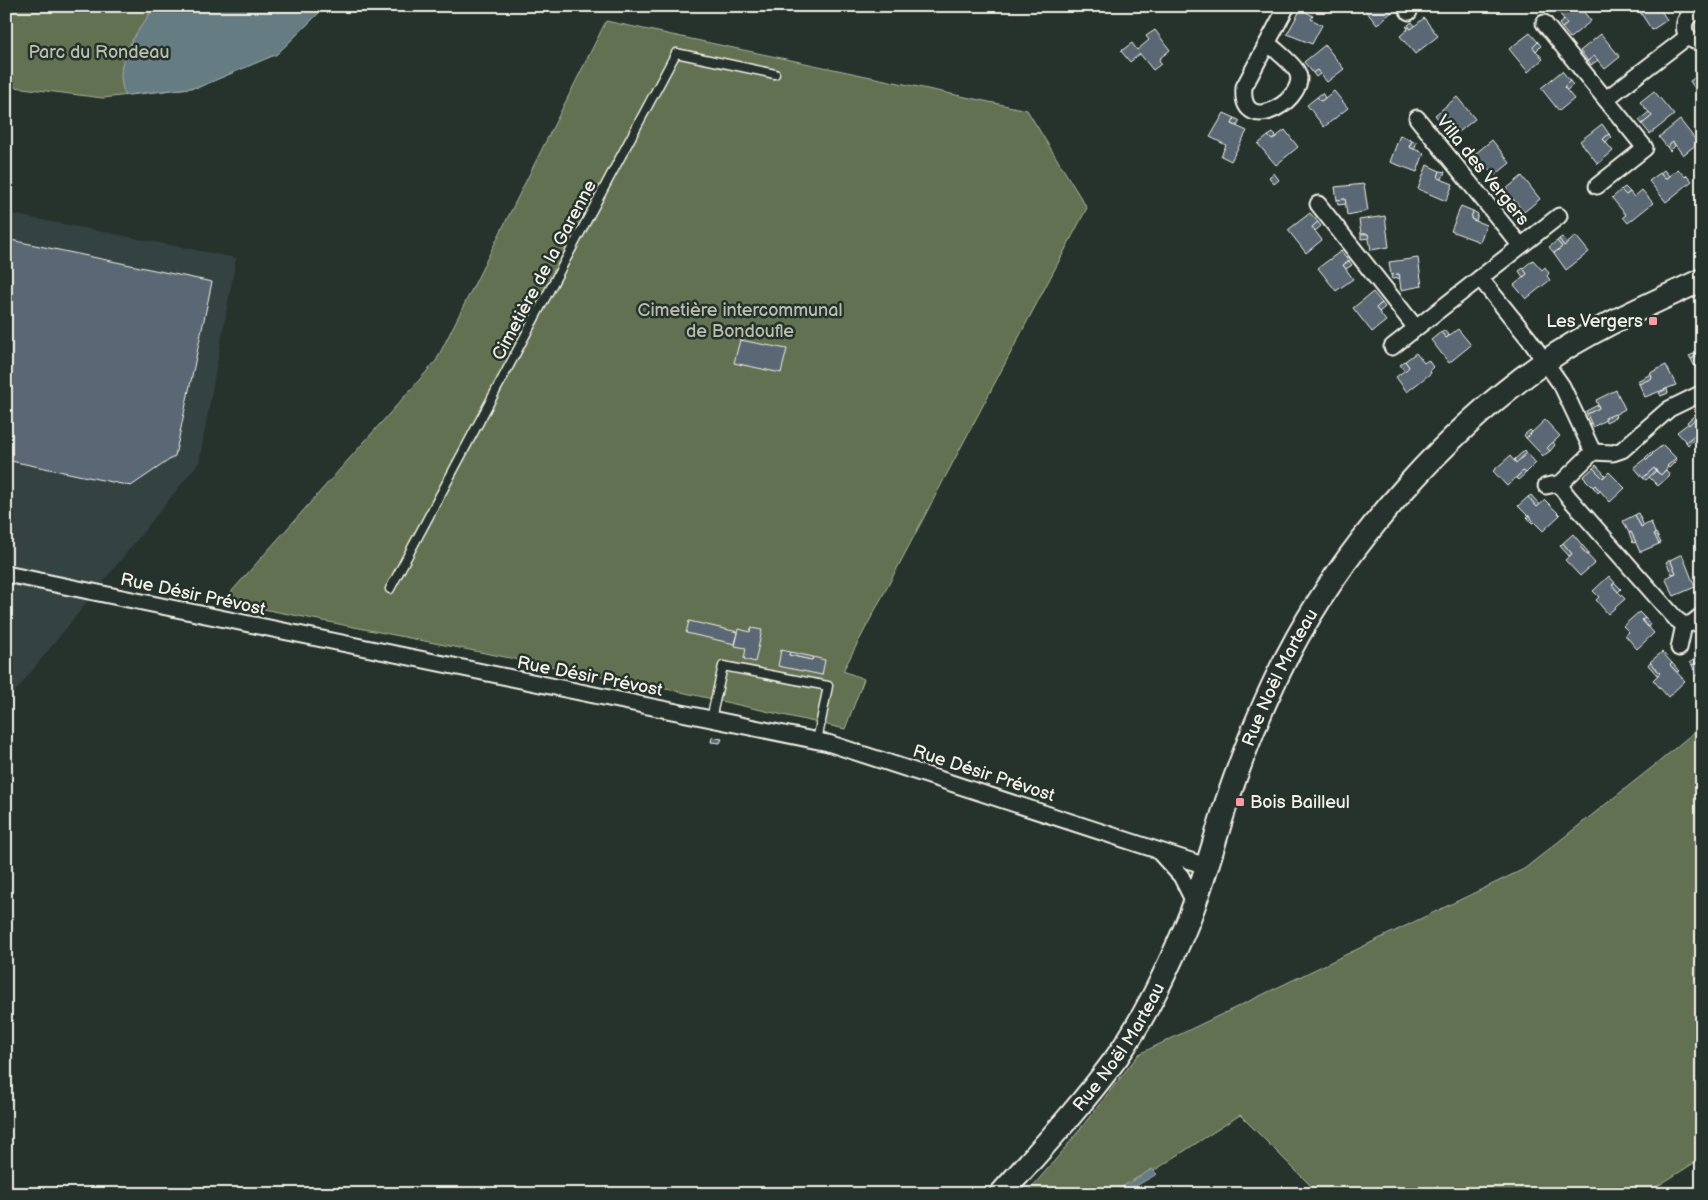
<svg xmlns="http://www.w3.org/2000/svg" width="1708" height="1200" viewBox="0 0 1708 1200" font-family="'Balsamiq Sans',sans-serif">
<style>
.built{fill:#364342}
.green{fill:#637152;stroke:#acb19d}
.water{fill:#667b83;stroke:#9faaab}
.building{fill:#5a6874;stroke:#f4f1e8}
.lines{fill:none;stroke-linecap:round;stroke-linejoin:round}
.lane-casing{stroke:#f4f1e8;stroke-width:11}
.street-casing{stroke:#f4f1e8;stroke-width:19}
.secondary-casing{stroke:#f4f1e8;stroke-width:26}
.lane{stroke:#26332d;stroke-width:8}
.street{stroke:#26332d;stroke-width:15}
.secondary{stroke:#26332d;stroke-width:22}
.poi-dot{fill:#ff9aa2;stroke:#26332d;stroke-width:2}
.labels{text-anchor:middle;stroke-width:5;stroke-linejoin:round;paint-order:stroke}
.park-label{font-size:18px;fill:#babeac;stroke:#26332d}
.street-label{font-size:18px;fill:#f4f1e8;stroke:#26332d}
.poi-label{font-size:18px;fill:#f4f1e8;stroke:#26332d;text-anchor:end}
</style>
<rect width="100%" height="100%" fill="#26332d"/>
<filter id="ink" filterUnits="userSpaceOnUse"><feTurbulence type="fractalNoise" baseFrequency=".02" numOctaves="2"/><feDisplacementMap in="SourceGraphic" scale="10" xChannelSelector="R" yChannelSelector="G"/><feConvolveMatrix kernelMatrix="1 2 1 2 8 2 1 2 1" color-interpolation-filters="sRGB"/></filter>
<g filter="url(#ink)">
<polygon class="built" points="6,213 236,258 199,462 6,703"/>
<g class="green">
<polygon points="6,6 326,6 277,54 199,87 103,98 6,86"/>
<polygon points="606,21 1027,110 1087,208 843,671 864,679 845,729 681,692 223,601 436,361"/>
<polygon points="1702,725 1702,1158 1645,1194 1319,1194 1240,1115 1118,1194 1026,1194 1062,1152 1139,1054 1524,869 1660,761"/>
</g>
<g class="water">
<path d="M155,6H326L277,54L199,87L125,95C111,60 137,34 155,6Z"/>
<polygon points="1152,1169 1157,1174 1122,1194 1110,1194"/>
</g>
<g class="building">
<polygon points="1362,6 1391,6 1394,10 1377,25"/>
<polygon points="1438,6 1448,6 1442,11"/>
<polygon points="1564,6 1579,6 1591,21 1570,38 1562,28 1567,24 1558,11"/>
<polygon points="1636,6 1658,6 1667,20 1652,30"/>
<polygon points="1301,9 1313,16 1311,19 1322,25 1312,44 1287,34"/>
<polygon points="1424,18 1438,36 1415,54 1400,36 1408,29 1406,26 1411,29"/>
<polygon points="1564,20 1567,24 1562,28 1559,24"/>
<polygon points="1412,22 1415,26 1411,29 1408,25"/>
<polygon points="1155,30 1170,50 1159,59 1161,64 1153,70 1140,54 1130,62 1121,51 1132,43 1137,50 1149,40 1146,36"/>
<polygon points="1530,33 1538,42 1533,47 1543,59 1528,72 1509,49"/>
<polygon points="1601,34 1620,57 1605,69 1594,56 1588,61 1580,51"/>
<polygon points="1538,42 1541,46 1536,51 1533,47"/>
<polygon points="1325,45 1344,69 1327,82 1317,70 1313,73 1304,62"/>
<polygon points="1594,56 1598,60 1591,65 1588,61"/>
<polygon points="1699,65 1702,73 1699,75 1695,68"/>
<polygon points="1317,70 1320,74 1316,77 1313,73"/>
<polygon points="1562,71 1570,81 1564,87 1574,99 1559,111 1541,88"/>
<polygon points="1702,73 1702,95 1700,96 1690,81"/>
<polygon points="1570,81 1573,85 1567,90 1564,87"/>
<polygon points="1334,91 1348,108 1324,127 1307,105 1317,97 1321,101"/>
<polygon points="1654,91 1674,115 1650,134 1642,124 1652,116 1640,102"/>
<polygon points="1322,93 1325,98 1321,101 1317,97"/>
<polygon points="1457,97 1475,119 1459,132 1449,120 1443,125 1435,115"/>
<polygon points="1649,112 1652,116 1642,124 1639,120"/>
<polygon points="1224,113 1235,118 1232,124 1247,131 1231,161 1221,156 1226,145 1210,137"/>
<polygon points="1235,118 1240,121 1237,126 1232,124"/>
<polygon points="1449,120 1452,123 1446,128 1443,125"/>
<polygon points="1680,120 1698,143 1683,155 1673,142 1667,147 1659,137"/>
<polygon points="1602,124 1609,134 1603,139 1613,151 1598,164 1580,141"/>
<polygon points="1285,130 1298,147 1276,165 1258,144 1268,136 1272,140"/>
<polygon points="1273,133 1276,136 1272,140 1268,136"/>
<polygon points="1609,134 1612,137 1606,142 1603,139"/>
<polygon points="1400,135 1412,141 1409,147 1424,153 1417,172 1390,162"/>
<polygon points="1492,140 1510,163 1494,176 1484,163 1478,168 1470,158"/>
<polygon points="1412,141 1417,142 1414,149 1409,147"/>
<polygon points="1673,142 1675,146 1670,151 1667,147"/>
<polygon points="1484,163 1487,166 1481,171 1478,168"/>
<polygon points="1427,165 1440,171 1438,178 1453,184 1446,201 1418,189"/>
<polygon points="1678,169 1685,177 1687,175 1692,181 1666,202 1649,181 1660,173 1665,179"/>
<polygon points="1664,170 1669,176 1665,179 1660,173"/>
<polygon points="1440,171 1445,172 1442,179 1438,178"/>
<polygon points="1274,173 1279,180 1274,184 1269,177"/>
<polygon points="1522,176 1540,199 1524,212 1513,199 1507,204 1499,195"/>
<polygon points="1364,184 1368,211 1347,215 1345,199 1337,200 1335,187"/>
<polygon points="1625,187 1630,192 1626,195 1621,190"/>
<polygon points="1621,190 1626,195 1630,192 1634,197 1642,190 1653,203 1628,223 1623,217 1626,215 1612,198"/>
<polygon points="1345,199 1346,204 1338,205 1337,200"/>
<polygon points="1513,199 1516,203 1510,208 1507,204"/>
<polygon points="1461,206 1473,211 1471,219 1486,225 1480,242 1451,231"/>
<polygon points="1473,211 1478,214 1476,221 1471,219"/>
<polygon points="1310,213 1318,222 1312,227 1322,240 1306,253 1288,230"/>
<polygon points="1385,216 1389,247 1371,250 1368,234 1361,234 1359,220"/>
<polygon points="1318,222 1321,226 1315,231 1312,227"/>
<polygon points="1361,234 1368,234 1369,238 1361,239"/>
<polygon points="1576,236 1589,252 1566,270 1554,253 1562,247 1557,241 1559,239 1564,246"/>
<polygon points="1562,237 1568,243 1564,246 1559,239"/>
<polygon points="6,239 212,282 175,456 131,486 6,460"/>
<polygon points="1557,241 1562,247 1554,253 1549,247"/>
<polygon points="1341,251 1349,261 1343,265 1353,279 1336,291 1318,268"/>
<polygon points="1418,258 1422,286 1401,290 1399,274 1391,275 1389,262"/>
<polygon points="1533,260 1542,270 1545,267 1549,273 1547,276 1550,280 1526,299 1514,285 1527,274 1523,268"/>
<polygon points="1349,261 1352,265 1346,269 1343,265"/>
<polygon points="1523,268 1527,274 1523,277 1519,271"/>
<polygon points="1399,274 1400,278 1392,279 1391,275"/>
<polygon points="1373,292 1382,303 1376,308 1386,321 1372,332 1353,308"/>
<polygon points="1382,303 1385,307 1379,312 1376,308"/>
<polygon points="1458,329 1471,345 1449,363 1431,340 1441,332 1446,338"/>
<polygon points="1444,330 1449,336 1446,338 1441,332"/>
<polygon points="740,340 787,349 781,373 734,363"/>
<polygon points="1702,350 1702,354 1691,359 1689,356"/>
<polygon points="1416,353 1424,363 1428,360 1433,367 1430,370 1431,373 1407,392 1396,377 1409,367 1405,361"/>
<polygon points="1702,354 1702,369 1697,371 1691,359"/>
<polygon points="1405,361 1409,367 1405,371 1400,365"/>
<polygon points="1666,365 1676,385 1645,397 1639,384 1652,378 1650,373"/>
<polygon points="1651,374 1652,378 1639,384 1637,381"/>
<polygon points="1667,389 1668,393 1661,396 1659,393"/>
<polygon points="1616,390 1625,409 1593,427 1587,414 1599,408 1596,400"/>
<polygon points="1598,405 1599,408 1587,414 1586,411"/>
<polygon points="1702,413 1702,438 1697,433 1686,442 1677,432"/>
<polygon points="1615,414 1616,417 1606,422 1605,418"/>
<polygon points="1695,415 1697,417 1689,425 1687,422"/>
<polygon points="1545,420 1560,436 1547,448 1550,451 1543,456 1526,438"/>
<polygon points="1530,430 1532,432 1526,438 1524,435"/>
<polygon points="1697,433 1699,435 1688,445 1686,442"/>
<polygon points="1553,442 1555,445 1550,451 1547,448"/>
<polygon points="1663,445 1676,458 1661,475 1654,468 1643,478 1634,467"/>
<polygon points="1525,450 1527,453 1516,463 1514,460"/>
<polygon points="1651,452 1653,454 1647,460 1645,458"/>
<polygon points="1527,453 1536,463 1526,473 1523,471 1507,486 1493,471 1510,456 1516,463"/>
<polygon points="1676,458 1677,460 1669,468 1667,466"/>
<polygon points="1596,465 1605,475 1603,478 1593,468"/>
<polygon points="1593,468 1603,478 1609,472 1625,488 1610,502 1595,485 1593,487 1583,477"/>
<polygon points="1654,468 1656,471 1646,480 1643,478"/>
<polygon points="1666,470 1670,475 1658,486 1649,477 1656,471 1661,475"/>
<polygon points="1523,471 1526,473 1518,480 1516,478"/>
<polygon points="1595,485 1600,491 1598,493 1593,487"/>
<polygon points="1531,495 1540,505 1537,507 1528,497"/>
<polygon points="1528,497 1537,507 1545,500 1560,515 1543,531 1518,506"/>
<polygon points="1638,513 1644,526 1641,527 1635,515"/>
<polygon points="1529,515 1534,522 1532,523 1527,517"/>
<polygon points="1635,515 1641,527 1651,522 1659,544 1640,552 1631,532 1629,533 1623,521"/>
<polygon points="1631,532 1636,542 1633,543 1629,533"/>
<polygon points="1656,533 1661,543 1659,544 1654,534"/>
<polygon points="1573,534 1582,545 1580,547 1595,563 1580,576 1565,560 1572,554 1563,543"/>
<polygon points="1563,543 1572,554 1569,556 1560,546"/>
<polygon points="1582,545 1589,553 1588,555 1580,547"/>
<polygon points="1682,554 1695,587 1674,596 1665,578 1676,573 1670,560"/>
<polygon points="1670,560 1676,573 1672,574 1666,562"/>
<polygon points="1609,576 1615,583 1612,585 1625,599 1608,614 1596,600 1599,597 1593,591"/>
<polygon points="1615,583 1621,589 1618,592 1612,585"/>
<polygon points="1639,612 1645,618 1642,620 1654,633 1637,649 1625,635 1629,632 1623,626"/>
<polygon points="1645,618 1650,624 1648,627 1642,620"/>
<polygon points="689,621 738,632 735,644 686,633"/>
<polygon points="751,628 762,630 755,662 744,659 746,648 735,646 739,629 750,632"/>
<polygon points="781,650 790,652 789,655 812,660 813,657 825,660 822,675 778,666"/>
<polygon points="790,652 813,657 812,660 789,655"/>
<polygon points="1662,652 1672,663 1670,665 1685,681 1668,697 1653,680 1660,673 1650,662"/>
<polygon points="1702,656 1702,661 1692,665 1690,662"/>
<polygon points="1702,661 1702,676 1698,678 1692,665"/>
<polygon points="1650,662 1660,673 1657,675 1648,665"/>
<polygon points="1672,663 1679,671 1677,672 1670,665"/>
<polygon points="712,737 722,739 720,743 711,742"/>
</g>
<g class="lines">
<g class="lane-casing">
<g id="lane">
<polyline points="390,589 676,53 775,74"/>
<polyline points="711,719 723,666 828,686 817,741"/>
</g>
</g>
<g class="street-casing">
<g id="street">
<polyline points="1405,6 1409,12"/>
<path d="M1702,12C1679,10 1678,43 1702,42"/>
<polyline points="1544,23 1645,148 1597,186"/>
<path d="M1268,43C1276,51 1289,60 1296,70C1314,96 1239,142 1244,87L1287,6"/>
<polyline points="1606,99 1687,37"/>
<polyline points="1417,118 1520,245"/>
<polyline points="1318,204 1416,328"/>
<polyline points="1480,278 1529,339 1562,386 1593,452"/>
<polyline points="1392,347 1559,216"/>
<polyline points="1702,393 1669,409 1622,450 1613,453 1593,452 1561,483 1563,490 1570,499 1676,619 1684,625 1692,623 1702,615"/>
<polyline points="1546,486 1561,483"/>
<polyline points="6,574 828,743 1206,866"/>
<polyline points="1679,648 1684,625"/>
<polyline points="1159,852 1181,876 1194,902"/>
</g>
</g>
<g class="secondary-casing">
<g id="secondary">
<path id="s1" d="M1001,1194C1041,1149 1082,1105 1117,1057C1144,1019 1165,974 1184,931C1202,889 1213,844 1227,801C1246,745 1269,688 1298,636C1355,535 1448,430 1543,363C1592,329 1648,305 1702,280"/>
</g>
</g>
<use href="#lane" class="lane"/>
<use href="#street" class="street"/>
<use href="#secondary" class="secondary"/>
</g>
</g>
<g class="poi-dot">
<rect x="1648" y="316" width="10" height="10" rx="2.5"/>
<rect x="1235" y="797" width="10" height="10" rx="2.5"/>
</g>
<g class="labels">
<g class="park-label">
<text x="99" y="58">Parc du Rondeau</text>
<text x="740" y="316">Cimetière intercommunal<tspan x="740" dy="21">de Bondoufle</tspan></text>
</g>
<g class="street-label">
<text transform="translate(1483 170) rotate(51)" y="6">Villa des Vergers</text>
<text transform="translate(544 270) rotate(-62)" y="6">Cimetière de la Garenne</text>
<text transform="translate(193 594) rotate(12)" y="6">Rue Désir Prévost</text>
<text transform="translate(590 676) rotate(11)" y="6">Rue Désir Prévost</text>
<text dy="6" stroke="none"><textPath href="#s1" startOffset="594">Rue Noël Marteau</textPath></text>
<text transform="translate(984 773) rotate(18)" y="6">Rue Désir Prévost</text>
<text dy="6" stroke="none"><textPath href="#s1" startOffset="189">Rue Noël Marteau</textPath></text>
</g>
<g class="poi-label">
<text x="1643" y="327">Les Vergers</text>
<text x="1250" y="808" text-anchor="start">Bois Bailleul</text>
</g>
</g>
<rect width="1708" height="1200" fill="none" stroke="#26332d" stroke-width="25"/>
<rect x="12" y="12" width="1683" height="1175" fill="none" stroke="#f4f1e8" stroke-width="2" filter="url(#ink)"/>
</svg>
